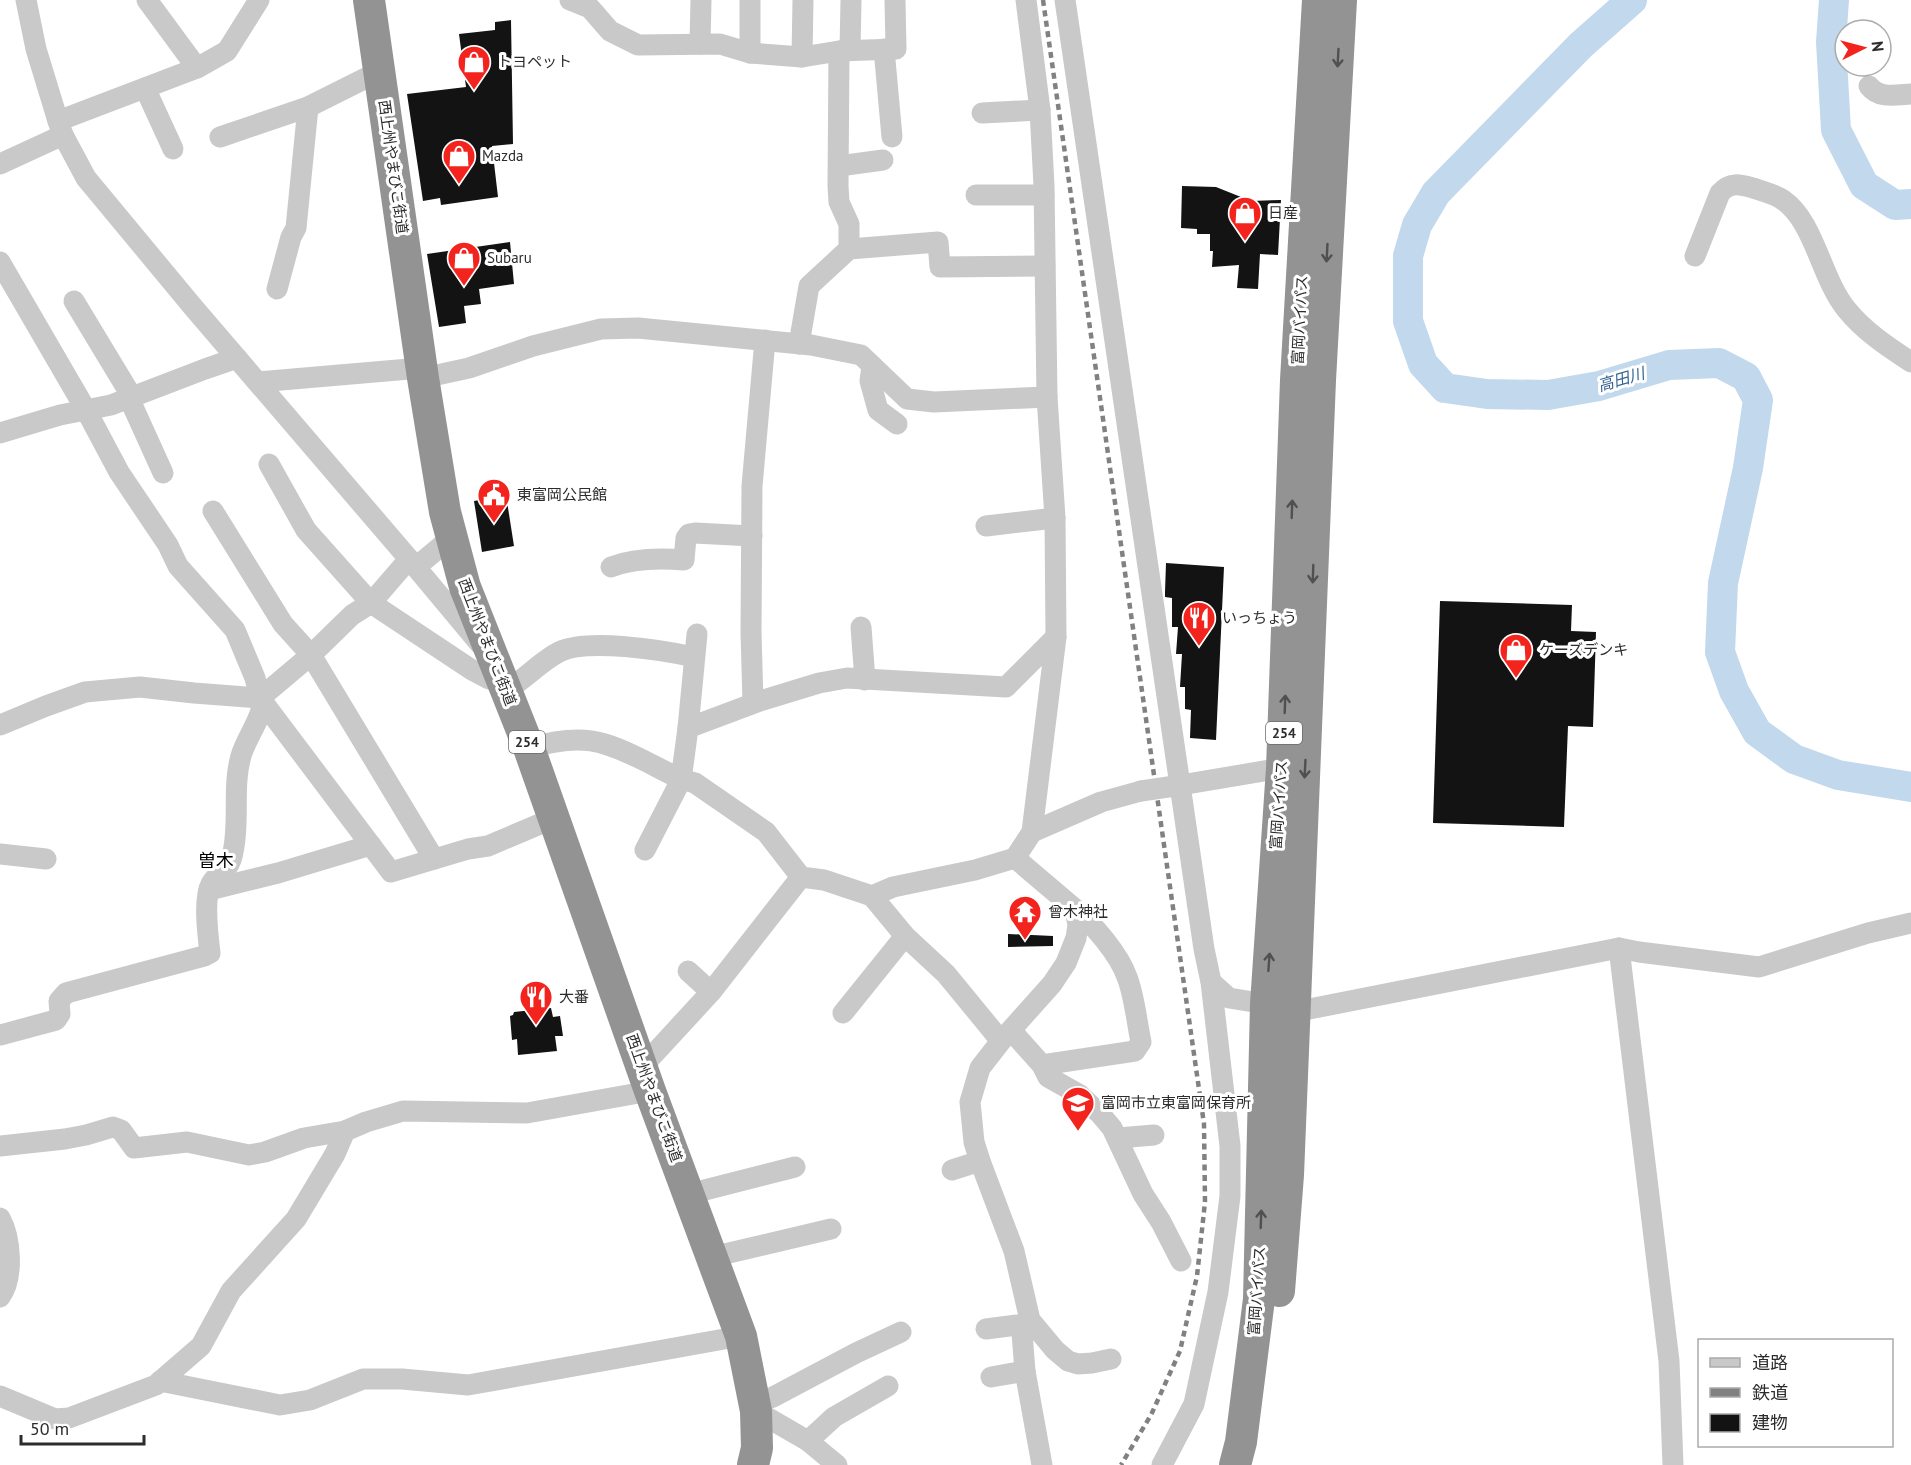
<svg xmlns="http://www.w3.org/2000/svg" width="1911" height="1465" viewBox="0 0 1911 1465" font-family="'PT Sans','Noto Sans JP',sans-serif">
<style>
.lines{fill:none;stroke-linecap:round;stroke-linejoin:round}
.river{stroke:#c2d8ed;stroke-width:30}
.building{fill:#131313}
.minor{stroke:#c9c9c9;stroke-width:21}
.highway{stroke:#939393;stroke-width:32}
.rail{stroke:#818181;stroke-width:4.5;stroke-dasharray:6 4.5;stroke-linecap:butt}
.minor-bridge{stroke:#c9c9c9;stroke-width:21}
.oneway{stroke:#505050}
.labels{text-anchor:middle;stroke-width:6;stroke-linejoin:round;paint-order:stroke}
.shield{fill:#fff;stroke:#6b6b6b;stroke-width:1.5}
.shield-label{font-size:14px;font-weight:bold;fill:#2c2c2c}
.poi-label{font-size:15px;fill:#2c2c2c;stroke:#fff;text-anchor:start}
.street-label{font-size:15px;fill:#2c2c2c;stroke:#fff}
.water-label{font-size:16px;font-style:italic;fill:#346594;stroke:#fff}
.quarter-label{font-size:18px;fill:#000;stroke:#fff}
</style>
<rect width="100%" height="100%" fill="#fff"/>
<g class="lines">
<g class="river">
<polyline points="1632,0 1581,45 1436,193 1417,225 1408,256 1408,321 1423,364 1445,388 1487,394 1548,395 1599,386 1669,365 1719,363 1746,377 1758,400 1748,468 1723,583 1720,652 1734,691 1757,732 1794,759 1838,775 1911,787"/>
<polyline points="1834,0 1831,42 1836,130 1864,185 1895,205 1911,204"/>
</g>
</g>
<g class="building">
<polygon points="511,20 513,144 492,146 498,197 441,205 440,198 423,201 407,94 466,87 459,34 495,30 495,22"/>
<polygon points="1182,186 1216,187 1251,201 1281,200 1278,255 1260,254 1258,289 1237,288 1239,265 1212,267 1213,251 1210,251 1210,234 1197,234 1197,229 1181,228"/>
<polygon points="510,242 514,284 479,289 481,304 464,306 466,323 439,327 427,254"/>
<polygon points="506,495 514,546 482,552 474,501"/>
<polygon points="1166,563 1224,567 1216,740 1190,738 1191,710 1185,709 1185,687 1180,687 1182,654 1176,654 1178,627 1172,627 1172,598 1165,597 1165,592"/>
<polygon points="1440,601 1572,605 1571,631 1596,632 1593,727 1568,726 1564,827 1433,823"/>
<polygon points="1008,934 1053,936 1053,946 1008,947"/>
<polygon points="551,1008 553,1017 560,1016 563,1036 555,1036 557,1051 518,1055 517,1039 512,1040 510,1016 513,1015 514,1012"/>
</g>
<g class="lines">
<g class="minor">
<polyline points="26,0 36,49 58,121 63,135 86,178 193,307 409,559 480,644"/>
<polyline points="147,0 197,68"/>
<polyline points="570,0 590,8 610,31 638,45 720,44 750,53 802,57 839,51 896,49 895,0"/>
<polyline points="1065,0 1204,949 1211,982 1230,1146 1230,1196 1218,1292 1194,1404 1162,1465"/>
<polyline points="700,44 701,0"/>
<polyline points="884,49 892,137"/>
<polyline points="850,50 851,0"/>
<polyline points="839,51 838,186 839,202 849,224 849,249"/>
<polyline points="750,53 750,0"/>
<polyline points="802,57 803,0"/>
<path d="M1869,86C1879,99 1896,95 1911,94"/>
<polyline points="145,88 173,149"/>
<polyline points="982,113 1040,110"/>
<polyline points="58,121 197,68 227,51 259,0"/>
<polyline points="220,137 308,107 380,71"/>
<polyline points="0,164 63,135"/>
<polyline points="839,166 883,160"/>
<polyline points="976,195 1044,195"/>
<path d="M1695,256L1720,193C1730,182 1739,184 1753,188C1762,191 1775,194 1783,200C1815,222 1821,279 1847,310C1864,331 1888,347 1911,362"/>
<polyline points="0,262 86,410 119,472 168,545 178,566 235,630 255,678 260,698 391,872 468,849 488,846 554,818"/>
<polyline points="277,289 291,237 296,228 308,107"/>
<polyline points="74,301 132,397"/>
<polyline points="799,344 809,286 849,249 938,242 940,267 1045,266"/>
<polyline points="872,366 870,381 878,410 897,424"/>
<polyline points="423,378 469,368 533,346 601,329 638,328 811,345 861,355 907,399 934,402 1047,397"/>
<polyline points="258,382 421,368"/>
<polyline points="129,398 163,473"/>
<polyline points="0,433 60,415 111,405 205,369 237,358"/>
<polyline points="269,464 306,530 371,603 472,670 489,679 501,680"/>
<polyline points="213,511 283,624 311,655 434,859"/>
<polyline points="986,526 1055,518"/>
<polyline points="416,567 452,537"/>
<path d="M611,567C634,558 660,558 684,560L686,538L689,534L695,533L752,536"/>
<polyline points="861,627 865,680"/>
<path d="M505,691C524,680 541,661 559,652C587,638 662,650 694,657"/>
<polyline points="753,703 751,632 752,486 765,340"/>
<polyline points="0,725 46,706 85,692 140,687 194,693 260,698 311,655 352,615 371,603 409,559"/>
<polyline points="688,728 697,634"/>
<path d="M529,748C581,733 602,739 649,763C664,771 678,779 695,783L766,832L801,877L824,880L872,896L893,887L975,870L1015,858L1032,832L1056,637L1055,518L1047,397L1044,186L1040,110L1026,0"/>
<polyline points="1175,786 1282,768"/>
<polyline points="1032,832 1101,802 1141,791"/>
<polyline points="645,850 681,780 688,728 760,701 819,683 847,678 1006,687 1056,637"/>
<polyline points="0,854 46,859"/>
<polyline points="1015,858 1075,909 1078,925 1076,938 1066,963 1052,984 1001,1041 980,1068 970,1102 974,1142 980,1161 1014,1251 1030,1320 1055,1350 1068,1361 1078,1364 1092,1363 1111,1359"/>
<polyline points="209,890 278,873 371,845"/>
<polyline points="872,896 905,936 946,974 1001,1041"/>
<polyline points="1619,948 1669,1361 1673,1465"/>
<polyline points="688,971 711,992"/>
<polyline points="1211,982 1229,998 1266,1004 1294,1012 1619,948 1639,952 1759,967 1868,933 1911,923"/>
<polyline points="843,1013 905,936"/>
<polyline points="1013,1029 1017,1037 1042,1065 1048,1077 1080,1095 1101,1115 1112,1128 1143,1194 1161,1222 1181,1261"/>
<path d="M0,1035L56,1020L60,1014L59,1001L66,993L204,956L210,953C208,936 203,899 211,884C218,871 229,874 233,852C240,821 232,787 241,756C245,740 264,715 262,701"/>
<path d="M1042,1065L1135,1051L1141,1042C1137,1023 1134,994 1127,977C1119,954 1093,924 1075,909"/>
<polyline points="642,1067 711,992 801,877"/>
<polyline points="1118,1138 1154,1135"/>
<polyline points="0,1146 65,1139 86,1135 113,1127 121,1130 134,1148 187,1142 249,1155 265,1152 304,1138 345,1131"/>
<polyline points="952,1170 980,1161"/>
<polyline points="689,1194 795,1167"/>
<path d="M0,1218C11,1238 14,1278 0,1297"/>
<polyline points="712,1257 831,1229"/>
<polyline points="1030,1320 1022,1333 1025,1371 1042,1465"/>
<polyline points="986,1329 1017,1325 1025,1328"/>
<polyline points="991,1377 1025,1371"/>
<polyline points="160,1381 280,1405 310,1400 363,1379 402,1379 468,1385 741,1336"/>
<polyline points="0,1396 55,1419 69,1418 156,1385 201,1346 231,1291 296,1219 335,1154 345,1131 366,1122 403,1111 527,1113 650,1091"/>
<polyline points="755,1404 773,1397 856,1353 901,1332"/>
<polyline points="756,1411 808,1441 837,1465"/>
<polyline points="808,1441 834,1417 888,1386"/>
</g>
<g class="highway">
<polyline points="369,0 423,378 445,512 465,587 529,748 650,1091 741,1336 756,1411 757,1448 753,1465"/>
<polyline points="1279,1291 1288,1175 1320,380 1341,0"/>
<polyline points="1235,1465 1241,1442 1259,1299 1266,1004 1282,768 1296,380 1318,0"/>
</g>
<polyline class="rail" points="1043,0 1204,1124 1205,1202 1197,1276 1180,1351 1151,1415 1121,1465"/>
<polyline class="minor-bridge" points="1141,791 1175,786"/>
</g>
<defs><path id="oneway-shaft" d="M-6 0H5M1.5-3L5.5 0L1.5 3" fill="none" stroke-width="1.6" stroke-linecap="round" stroke-linejoin="round" transform="scale(1.5)"/></defs>
<g class="oneway">
<use href="#oneway-shaft" transform="translate(1338 58) rotate(93)"/>
<use href="#oneway-shaft" transform="translate(1327 253) rotate(93)"/>
<use href="#oneway-shaft" transform="translate(1292 509) rotate(-88)"/>
<use href="#oneway-shaft" transform="translate(1313 574) rotate(92)"/>
<use href="#oneway-shaft" transform="translate(1285 704) rotate(-88)"/>
<use href="#oneway-shaft" transform="translate(1305 769) rotate(93)"/>
<use href="#oneway-shaft" transform="translate(1269 962) rotate(-86)"/>
<use href="#oneway-shaft" transform="translate(1261 1219) rotate(-88)"/>
</g>
<defs>
<g id="shop-pin" transform="scale(1.725)"><path d="M0 17L-7.5 6A9.5 9.5 0 1 1 7.5 6Z" fill="#f3241e" stroke="#fff"/><path d="M-5-2.5h2.3a2.7 3.5 0 0 1 5.4 0H5L5.5 6h-11ZM-1.5-2.5h3a1.5 2.3 0 0 0-3 0Z" fill="#fff"/></g>
<g id="civic-pin" transform="scale(1.725)"><path d="M0 17L-7.5 6A9.5 9.5 0 1 1 7.5 6Z" fill="#f3241e" stroke="#fff"/><path d="M-.6-6.5H3V-4.5H.6V-3L4-1V1h2V6H-6V1h2V-1L-.6-3ZM-1.2 2.5V6h2.4V2.5Z" fill="#fff"/></g>
<g id="restaurant-pin" transform="scale(1.725)"><path d="M0 17L-7.5 6A9.5 9.5 0 1 1 7.5 6Z" fill="#f3241e" stroke="#fff"/><path d="M-5-6h1v4h1v-4h1v4h1v-4h1v5L-1.5 .5V6h-2V.5L-5-1ZM5-6V6H3V1.5H1.5Q1.5-4 5-6Z" fill="#fff"/></g>
<g id="temple-pin" transform="scale(1.725)"><path d="M0 17L-7.5 6A9.5 9.5 0 1 1 7.5 6Z" fill="#f3241e" stroke="#fff"/><path d="M0-6L5-2H3V0L6.5 2.5H4V6H1.5V3h-3V6H-4V2.5H-6.5L-3 0V-2H-5Z" fill="#fff"/></g>
<g id="school-pin" transform="scale(1.725)"><path d="M0 17L-7.5 6A9.5 9.5 0 1 1 7.5 6Z" fill="#f3241e" stroke="#fff"/><path d="M0-5L7-2L0 1L-7-2ZM-4 1L0 2.5L4 1V4Q0 6-4 4Z" fill="#fff"/></g>
</defs>
<g fill-rule="evenodd">
<use href="#shop-pin" x="474" y="62"/>
<use href="#shop-pin" x="459" y="156"/>
<use href="#shop-pin" x="1245" y="213"/>
<use href="#shop-pin" x="464" y="258"/>
<use href="#civic-pin" x="494" y="495"/>
<use href="#restaurant-pin" x="1199" y="618"/>
<use href="#shop-pin" x="1516" y="650"/>
<use href="#temple-pin" x="1025" y="912"/>
<use href="#restaurant-pin" x="536" y="997"/>
<use href="#school-pin" x="1078" y="1103"/>
</g>
<g class="labels">
<g class="shield">
<rect x="1266" y="722" width="36" height="22" rx="4.5"/>
<rect x="509" y="731" width="36" height="22" rx="4.5"/>
</g>
<g class="shield-label">
<text x="1284" y="738">254</text>
<text x="527" y="747">254</text>
</g>
<g class="poi-label">
<text x="497" y="67">トヨペット</text>
<text x="482" y="161">Mazda</text>
<text x="1268" y="218">日産</text>
<text x="487" y="263">Subaru</text>
<text x="517" y="500">東富岡公民館</text>
<text x="1222" y="623">いっちょう</text>
<text x="1539" y="655">ケーズデンキ</text>
<text x="1048" y="917">曾木神社</text>
<text x="559" y="1002">大番</text>
<text x="1101" y="1108">富岡市立東富岡保育所</text>
</g>
<g class="street-label">
<text transform="translate(393 167) rotate(82)" y="5">西上州やまびこ街道</text>
<text transform="translate(1300 320) rotate(-87)" y="5">富岡バイパス</text>
<text transform="translate(487 642) rotate(69)" y="5">西上州やまびこ街道</text>
<text transform="translate(1279 805) rotate(-86)" y="5">富岡バイパス</text>
<text transform="translate(654 1098) rotate(70)" y="5">西上州やまびこ街道</text>
<text transform="translate(1257 1291) rotate(-86)" y="5">富岡バイパス</text>
</g>
<g class="water-label">
<text transform="translate(1621 379) rotate(-16)" y="6">高田川</text>
</g>
<g class="quarter-label">
<text x="216" y="867">曽木</text>
</g>
</g>
<rect x="1698" y="1339" width="195" height="108" fill="#ffffff" stroke="#ababab" stroke-width="1.5"/>
<rect x="1710" y="1358" width="30" height="9" fill="#c9c9c9" stroke="#ababab" stroke-width="1.5"/>
<text x="1752" y="1369" font-size="18" fill="#2c2c2c">道路</text>
<rect x="1710" y="1388" width="30" height="9" fill="#818181" stroke="#ababab" stroke-width="1.5"/>
<text x="1752" y="1399" font-size="18" fill="#2c2c2c">鉄道</text>
<rect x="1710" y="1414" width="30" height="18" fill="#131313" stroke="#ababab" stroke-width="1.5"/>
<text x="1752" y="1429" font-size="18" fill="#2c2c2c">建物</text>
<g transform="translate(1863 48) rotate(84)"><circle r="28" fill="#ffffff" stroke="#ababab" stroke-width="1.5"/>
<path d="M0-4.5L10 22L0 15L-10 22Z" fill="#f3241e"/>
<text y="-9" font-size="16" font-weight="bold" text-anchor="middle" fill="#2c2c2c">N</text>
</g>
<path d="M21 1435v9h123v-9" fill="none" stroke="#2c2c2c" stroke-width="3"/>
<text x="30" y="1435" font-size="18" fill="#2c2c2c" stroke="#ffffff" stroke-width="4.5" paint-order="stroke">50 m</text>
</svg>
